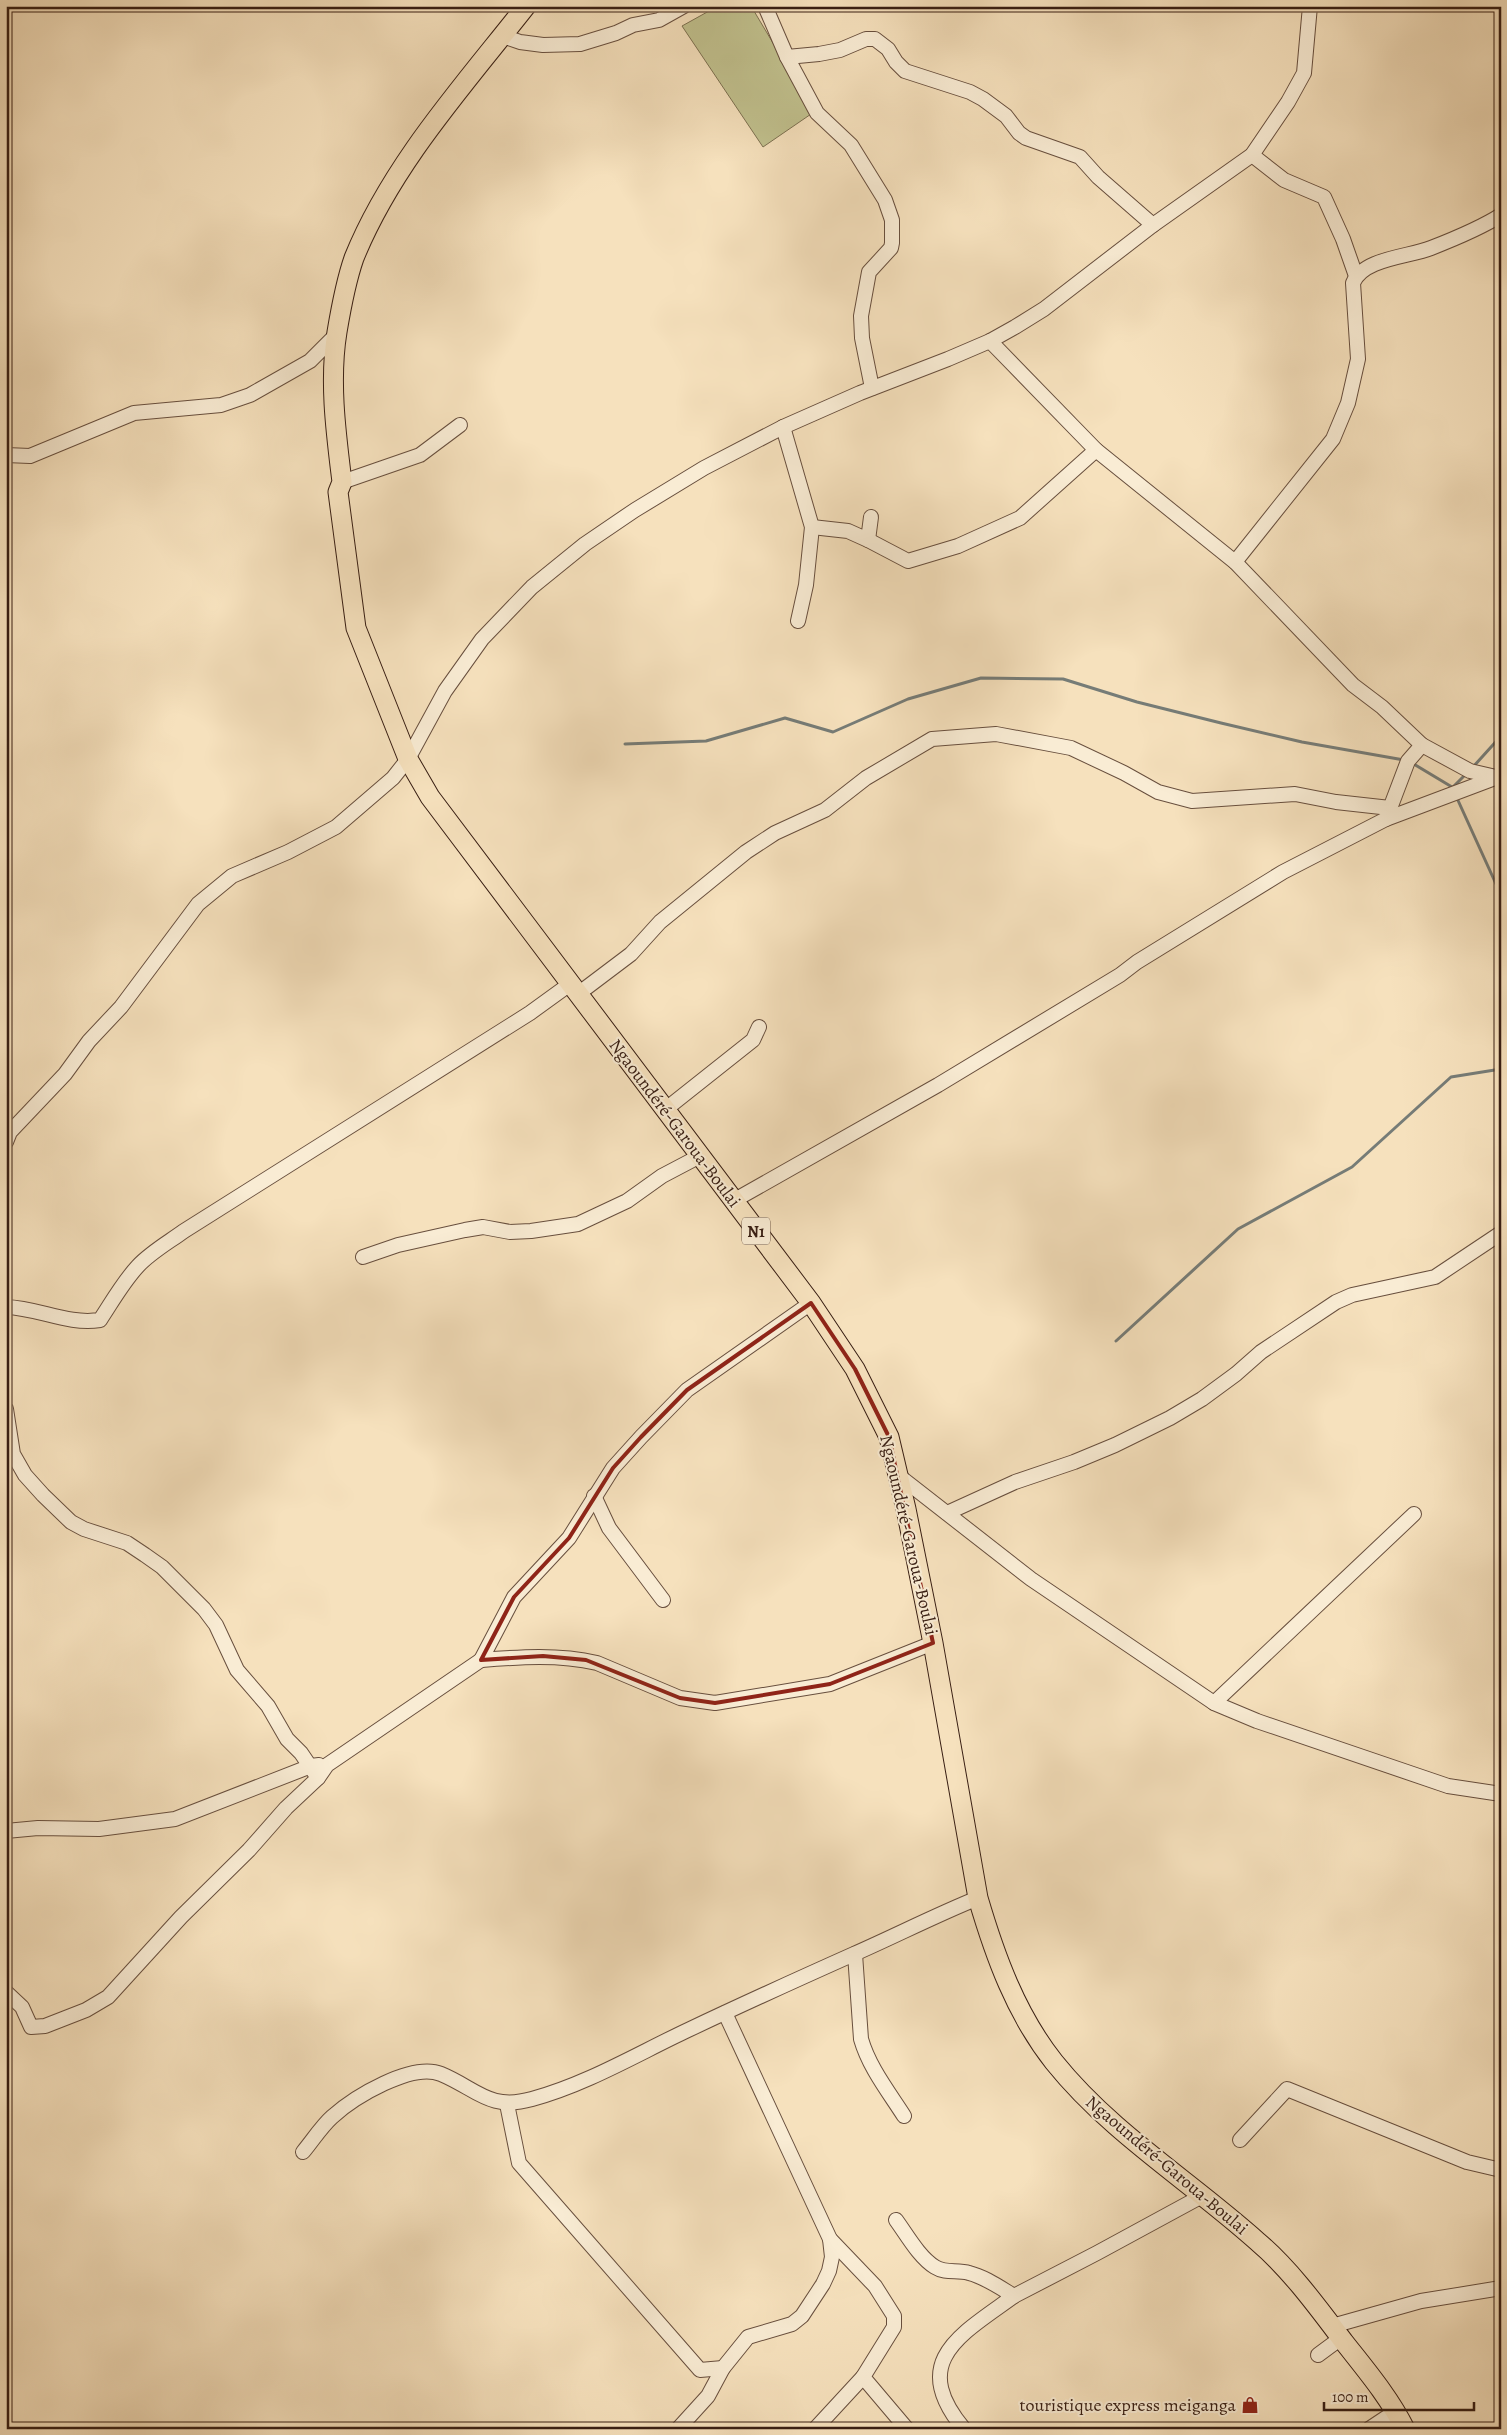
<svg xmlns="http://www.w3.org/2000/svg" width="1507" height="2435" viewBox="0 0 1507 2435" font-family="Alegreya,serif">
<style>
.green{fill:#c1c18e;stroke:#7c7050}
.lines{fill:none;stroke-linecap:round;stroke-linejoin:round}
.stream{stroke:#767c77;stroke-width:3}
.minor-casing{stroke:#684f3e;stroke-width:16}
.highway-casing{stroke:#381e13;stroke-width:21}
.minor{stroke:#f9ecd4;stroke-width:14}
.highway{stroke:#f6e1bd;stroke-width:19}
.marked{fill:none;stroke:#8f2418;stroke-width:4;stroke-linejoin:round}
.labels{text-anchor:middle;stroke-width:4;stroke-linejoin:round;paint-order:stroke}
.shield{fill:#f9ecd4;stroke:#725c4d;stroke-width:1}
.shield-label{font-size:16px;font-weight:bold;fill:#381e13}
.street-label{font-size:18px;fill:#381e13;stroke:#f9ecd4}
.poi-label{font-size:18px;fill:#381e13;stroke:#f9ecd4;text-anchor:end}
</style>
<rect width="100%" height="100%" fill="#f6e1bd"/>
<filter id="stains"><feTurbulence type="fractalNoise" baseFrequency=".004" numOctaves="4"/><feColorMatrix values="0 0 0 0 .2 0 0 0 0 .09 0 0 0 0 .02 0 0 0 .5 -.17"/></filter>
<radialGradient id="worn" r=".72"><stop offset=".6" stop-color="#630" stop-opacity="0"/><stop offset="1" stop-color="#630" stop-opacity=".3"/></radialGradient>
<polygon class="green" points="718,6 751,6 814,112 763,147 682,26"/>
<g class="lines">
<g class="stream">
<polyline points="625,744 706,741 785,718 833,732 908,699 981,678 1063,679 1137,702 1221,723 1302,742 1404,760"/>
<polyline points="1412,763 1452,787"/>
<polyline points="1473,767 1501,736"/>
<polyline points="1452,788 1467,773"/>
<polyline points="1456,796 1501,895"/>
<polyline points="1116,1341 1238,1229 1352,1167 1451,1077 1501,1069"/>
</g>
<g class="minor-casing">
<g id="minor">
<polyline points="765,6 787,57 817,113 851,145 885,200 892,220 892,243 891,248 869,272 861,316 862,338 872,388"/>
<polyline points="503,36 520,42 543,45 580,44 616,33 633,25 659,20 684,6"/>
<polyline points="787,57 819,54 840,50 866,39 875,39 888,49 896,62 905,71 970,92 983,99 1006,116 1019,133 1026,138 1080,157 1098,177 1153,225"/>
<polyline points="1252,155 1284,180 1324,197 1343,239 1356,276"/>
<polyline points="783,427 812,527 806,585 798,621"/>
<polyline points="6,455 30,456 134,413 221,405 250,395 310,361 337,334"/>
<polyline points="342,482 420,455 460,425"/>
<polyline points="812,527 848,531 868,540 871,517"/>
<polyline points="868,540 908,561 958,546 1020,518 1096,450"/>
<path d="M1235,562L1333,439L1348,403L1358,359L1353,283C1363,258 1409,257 1431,248C1454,239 1481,228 1501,215"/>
<polyline points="1422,745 1470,771 1496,777"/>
<polyline points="1386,819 1495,778"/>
<polyline points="578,994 631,954 660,922 746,852 775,833 825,810 866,778 932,739 996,734 1071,748 1124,773 1158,792 1192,801 1295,794 1336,802 1390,808"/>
<polyline points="666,1109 753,1040 759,1027"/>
<polyline points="6,1142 10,1132 65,1074 89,1041 121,1007 198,904 232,876 288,852 336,827 393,778 408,759 445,691 482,639 532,587 585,544 635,510 704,468 783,427 860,393 948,359 990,341 1015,327 1044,309 1153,225 1252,155 1288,102 1304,73 1310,6"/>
<polyline points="733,1201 938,1085 1120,975 1137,962 1283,872 1386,819 1408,761 1422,745 1382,707 1353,685 1235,562 1096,450 990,341"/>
<polyline points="363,1257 398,1245 465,1230 483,1227 510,1232 531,1231 578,1224 627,1201 662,1176 700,1156"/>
<path d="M811,1303L687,1390L641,1437L613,1468L569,1538L514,1597L481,1660C520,1657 558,1654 597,1663L680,1698L715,1703L830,1684L933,1643"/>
<path d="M6,1307C39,1308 67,1325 100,1320C112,1302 123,1282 138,1266C151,1252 169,1242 184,1231L530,1013L570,984"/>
<polyline points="6,1409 13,1454 25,1475 43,1495 71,1522 84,1529 127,1543 145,1555 162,1567 204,1609 216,1625 237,1670 268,1706 287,1739 301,1753 318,1778"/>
<polyline points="899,1476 1031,1579 1214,1703 1257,1721 1448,1786 1501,1794"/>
<polyline points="594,1496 609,1528 663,1600"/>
<polyline points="947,1513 1015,1482 1074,1462 1115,1445 1170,1418 1202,1399 1236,1374 1261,1352 1336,1302 1352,1295 1435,1277 1501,1233"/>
<polyline points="1214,1703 1414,1514"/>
<polyline points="6,1831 38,1828 99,1829 175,1819 311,1766 319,1765"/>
<path d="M855,1954L861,2039C869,2067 888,2091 904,2116"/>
<polyline points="6,1992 22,2007 31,2027 45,2026 86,2010 108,1997 181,1917 249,1850 286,1808 318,1778 327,1765 481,1660"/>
<polyline points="725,2013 830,2239 875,2286 894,2316 894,2327 863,2377 907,2429"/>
<polyline points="507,2104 519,2163 700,2370 723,2368"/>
<polyline points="1240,2140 1287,2089 1467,2162 1501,2170"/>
<path d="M303,2152C313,2140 321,2127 332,2117C354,2097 412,2062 441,2074C477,2089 489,2111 532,2099C587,2084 637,2054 688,2030C743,2004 798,1979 854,1954C895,1936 936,1915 978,1898"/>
<path d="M896,2220C907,2235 919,2257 935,2267C946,2274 958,2269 969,2273C985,2277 999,2287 1014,2296C962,2334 907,2361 964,2429"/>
<polyline points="1014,2296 1097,2253 1202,2196"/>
<polyline points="1332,2326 1421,2301 1501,2288"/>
<polyline points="1318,2355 1341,2338"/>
<polyline points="678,2429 708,2396 723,2368 748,2337 792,2324 802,2316 823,2284 829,2271 832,2257 830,2239"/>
<polyline points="815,2429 863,2377"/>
<polyline points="1369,2429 1396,2411"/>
</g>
</g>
<g class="highway-casing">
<path id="highway" d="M526,6C464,85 392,164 354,258C346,281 341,308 337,332C329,381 336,433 342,482L338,492L356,628L408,759L430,797L811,1303L855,1369L889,1437L906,1509L933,1643L978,1898C995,1956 1016,2014 1054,2062C1111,2133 1190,2181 1258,2242C1290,2269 1319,2309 1344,2342C1366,2370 1389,2397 1405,2429"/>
</g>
<use href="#minor" class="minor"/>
<use href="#highway" class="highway"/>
</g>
<path class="marked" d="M811,1303L855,1369L889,1437L933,1643L830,1684L715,1703L680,1698L586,1660L543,1656L481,1660L514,1597L569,1538L613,1468L641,1437L687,1390Z"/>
<defs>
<g id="shop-bare" transform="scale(1.35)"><path d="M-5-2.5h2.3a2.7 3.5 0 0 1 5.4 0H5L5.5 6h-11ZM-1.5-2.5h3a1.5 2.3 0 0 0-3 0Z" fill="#8f2418" stroke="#f9ecd4" stroke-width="2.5" paint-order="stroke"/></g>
</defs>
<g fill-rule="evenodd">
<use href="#shop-bare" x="1250" y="2405"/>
</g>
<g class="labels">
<rect class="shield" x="742" y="1217.5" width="28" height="27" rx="4"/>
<g class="shield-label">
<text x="756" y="1237">N1</text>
</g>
<g class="street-label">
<text transform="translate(675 1123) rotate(53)" y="6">Ngaoundéré-Garoua-Boulai</text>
<text transform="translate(909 1535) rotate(77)" y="6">Ngaoundéré-Garoua-Boulai</text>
<text transform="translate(1167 2165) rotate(40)" y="6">Ngaoundéré-Garoua-Boulai</text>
</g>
<g class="poi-label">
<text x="1236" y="2411">touristique express meiganga</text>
</g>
</g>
<rect width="1507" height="2435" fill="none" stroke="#f6e1bd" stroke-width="25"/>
<rect x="8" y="8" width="1492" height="2420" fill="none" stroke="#381e13" stroke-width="2.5"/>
<rect x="12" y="12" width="1482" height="2410" fill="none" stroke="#381e13"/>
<path d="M1324 2402v8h150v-8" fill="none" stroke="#381e13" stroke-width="2.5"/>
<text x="1332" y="2402" font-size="15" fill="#381e13" stroke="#f9ecd4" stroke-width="4" paint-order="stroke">100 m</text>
<rect width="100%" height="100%" filter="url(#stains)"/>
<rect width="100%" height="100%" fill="url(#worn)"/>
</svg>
